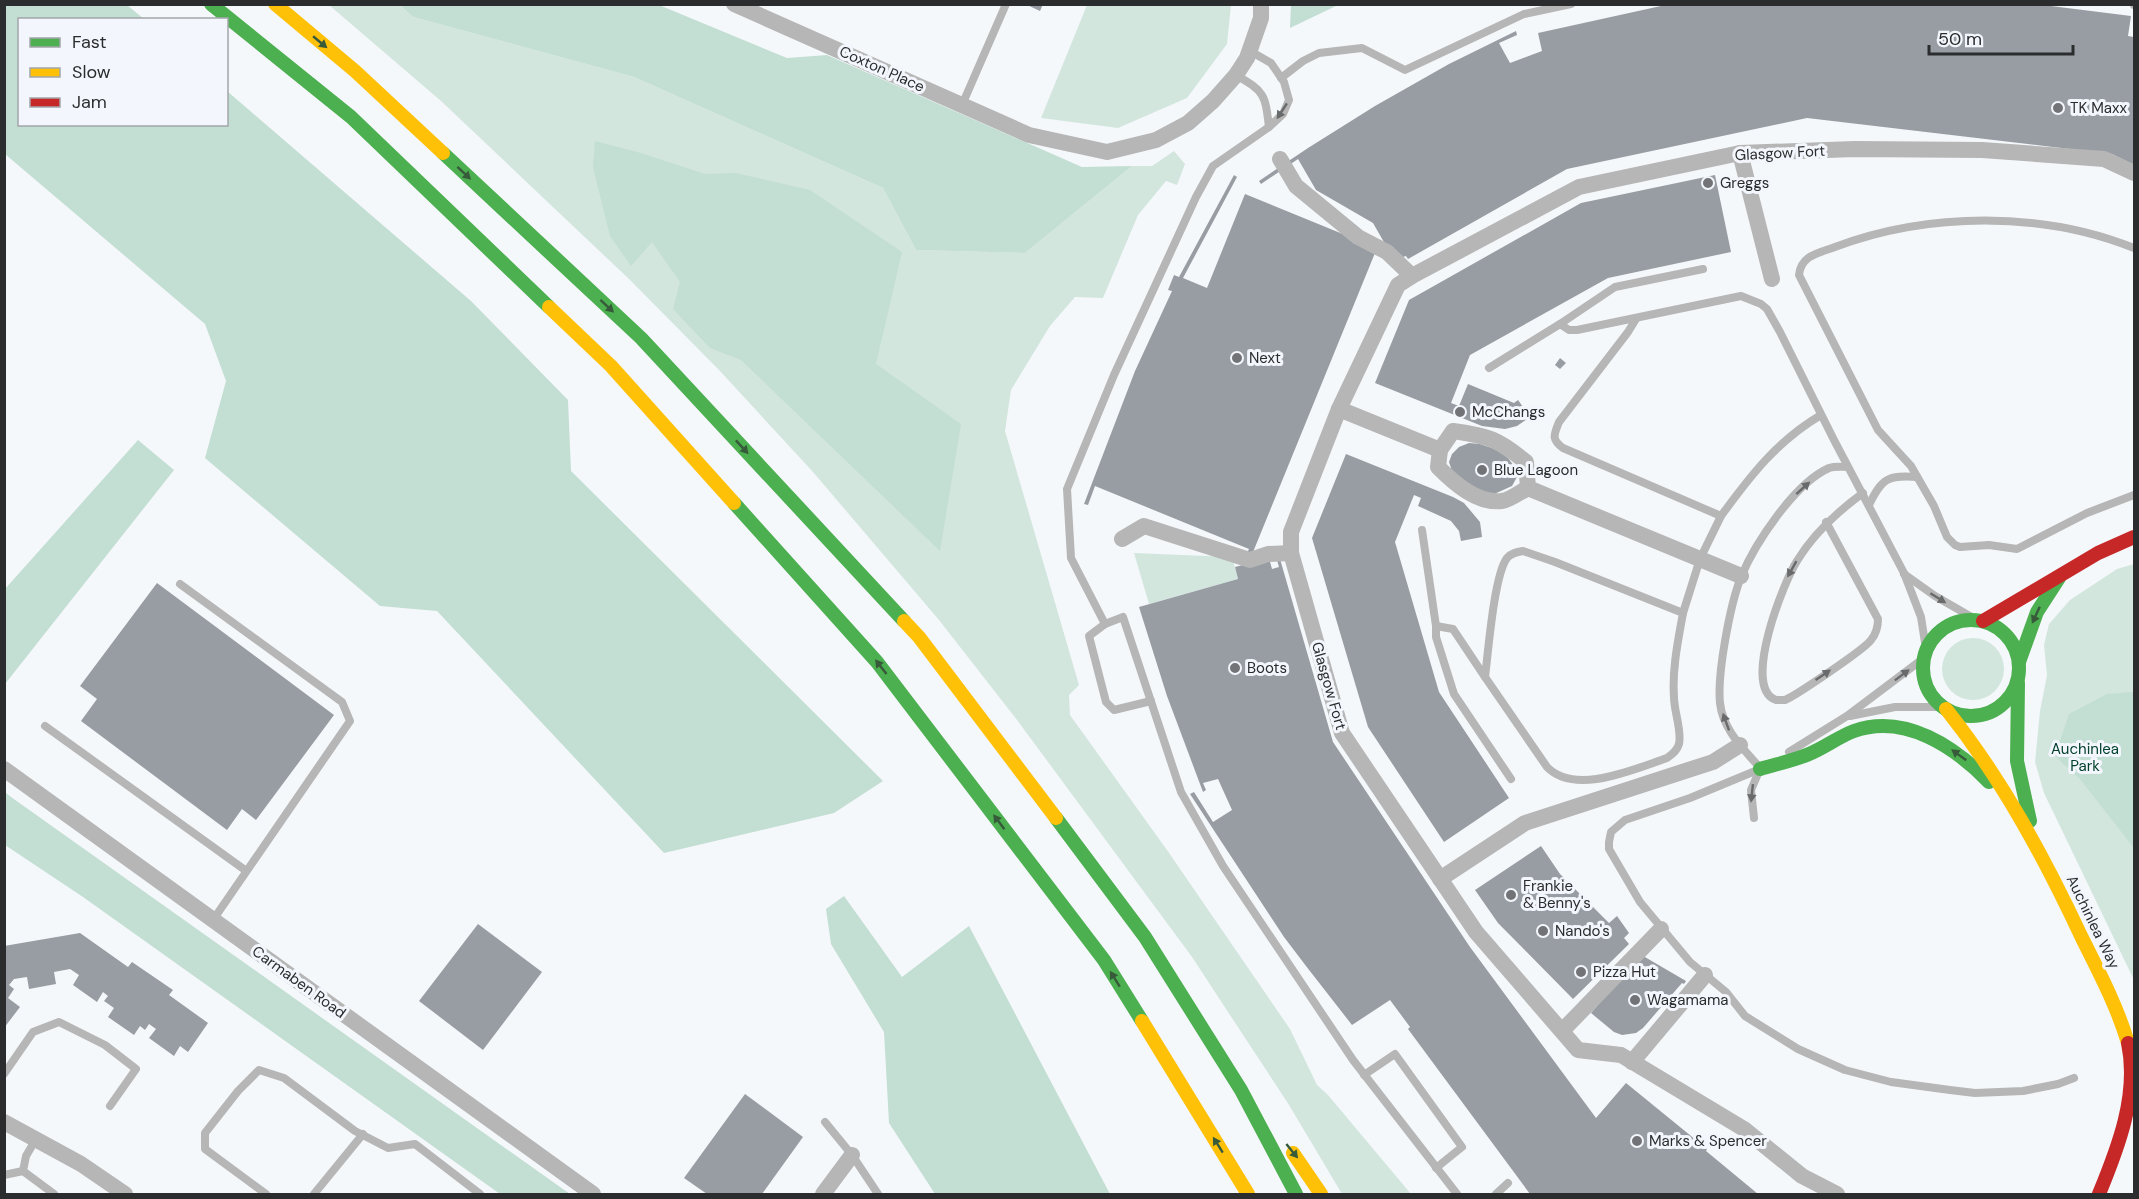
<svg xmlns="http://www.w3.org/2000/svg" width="2139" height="1199" viewBox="0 0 2139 1199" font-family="'DM Sans',sans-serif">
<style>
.green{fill:#d2e6de}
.forest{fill:#c3ded2}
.building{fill:#989da4}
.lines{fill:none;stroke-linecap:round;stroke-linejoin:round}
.lane{stroke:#b5b6b5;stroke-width:8}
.street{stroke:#b5b6b5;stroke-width:16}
.fast{stroke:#4caf50;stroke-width:14}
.slow{stroke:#ffc107;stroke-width:14}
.jam{stroke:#c62828;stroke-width:14}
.oneway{fill:#375a3a}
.oneway2{fill:#696a6b}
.poi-dot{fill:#727376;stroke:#f3f7fd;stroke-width:2}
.labels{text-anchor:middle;stroke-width:6;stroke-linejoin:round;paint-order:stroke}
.street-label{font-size:15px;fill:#2b2c2e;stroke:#f3f7fd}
.poi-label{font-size:15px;fill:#2b2c2e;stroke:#f3f7fd;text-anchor:start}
.park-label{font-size:15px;fill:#02412b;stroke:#f3f7fd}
</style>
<rect width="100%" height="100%" fill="#f5f8fb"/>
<g class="green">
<polygon points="329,5 400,5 413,17 634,77 883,188 916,250 1025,253 1132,166 1152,166 1174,151 1185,164 1177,185 1166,181 1138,215 1103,298 1075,297 1050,326 1011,390 1005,431 1079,685 1069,695 1070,715 1167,850 1290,1029 1317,1085 1328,1095 1411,1194 1342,1194 1289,1105 1192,957 1017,720 939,620 813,472 719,370 629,279 441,101"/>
<polygon points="1087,5 1231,5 1227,44 1187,98 1118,128 1041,118"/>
<polygon points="1134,553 1232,557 1238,579 1149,604"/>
<polygon points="2134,564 2134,980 2044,793 2035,762 2040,711 2047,675 2044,645 2049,624 2070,600 2117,569"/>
<circle cx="1973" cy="669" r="31"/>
</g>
<g class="forest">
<polygon points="5,4 127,5 144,19 20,20 20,124 226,124 227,91 471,301 568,400 571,471 883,781 834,813 664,853 437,611 380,606 205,458 226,381 205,324 5,154"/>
<polygon points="400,5 659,5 787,58 827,55 1082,167 1132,166 1025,253 916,250 883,188 634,77 413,17"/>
<polygon points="1291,5 1291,4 1338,5 1290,28"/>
<polygon points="595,141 641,153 705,174 736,173 810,190 902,252 876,364 961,424 940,551 741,360 710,348 673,309 680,282 652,242 631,266 610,236 593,167"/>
<polygon points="138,440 174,470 5,684 5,589"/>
<polygon points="2134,692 2134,848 2080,779 2055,756 2069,714 2107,694"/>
<polygon points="5,792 11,797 570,1194 500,1194 83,897 5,845"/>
<polygon points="844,896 902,977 969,926 1110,1194 935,1194 889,1123 884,1032 831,944 826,909"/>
</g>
<g class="building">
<polygon points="1025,4 1043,4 1040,11"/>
<polygon points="1670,4 2035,4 2131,16 2128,36 2134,37 2134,165 2112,154 1807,118 1567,169 1408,259 1406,256 1403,257 1389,251 1373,223 1316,190 1298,159 1261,184 1259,181 1308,148 1375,106 1449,64 1516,31 1517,35 1499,43 1510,63 1542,51 1538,33"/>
<polygon points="1234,175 1237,177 1183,278 1207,288 1245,194 1377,248 1251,557 1246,555 1249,549 1095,486 1088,505 1084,504 1135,371 1172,291 1168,290 1174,275 1179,277"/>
<polygon points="1715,175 1731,252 1608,278 1470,355 1451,403 1459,406 1468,384 1514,403 1518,400 1530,417 1517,426 1505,429 1482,426 1375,383 1409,300 1581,203"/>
<polygon points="1560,358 1566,363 1560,369 1555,365"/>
<polygon points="1469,443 1480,444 1495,449 1508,458 1514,466 1517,477 1512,486 1492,495 1476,491 1452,471 1449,462 1452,454 1459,447"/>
<polygon points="1346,454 1453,497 1464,503 1480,522 1482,537 1461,541 1459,531 1451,521 1418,506 1421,498 1414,495 1395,542 1439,692 1509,798 1444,842 1368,727 1312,538"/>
<polygon points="1269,558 1272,569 1279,567 1277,560 1280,559 1333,742 1470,947 1596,1118 1626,1083 1707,1149 1706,1151 1758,1194 1530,1194 1408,1029 1410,1027 1390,1000 1352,1025 1306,966 1284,937 1190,794 1194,792 1213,822 1232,810 1218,779 1203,783 1206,790 1203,792 1167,696 1139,607 1238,579 1235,567"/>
<polygon points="157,583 334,715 256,820 242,809 227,830 81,721 97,699 80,686"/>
<polygon points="1541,846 1560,874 1609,923 1617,916 1629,933 1624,938 1629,944 1573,999 1498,923 1475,890"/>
<polygon points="478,924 542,972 483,1050 419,1001"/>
<polygon points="80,933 128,967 132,962 173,990 169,995 208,1023 188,1052 180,1046 174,1056 149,1038 156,1029 149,1024 145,1030 140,1026 134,1035 108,1017 114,1008 104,1001 108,996 103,992 97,1002 73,985 79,975 70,969 54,972 56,984 29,989 27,977 14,979 9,985 14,989 8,998 20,1007 4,1028 4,946"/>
<polygon points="1638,953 1686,981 1684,984 1682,983 1643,1028 1636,1033 1622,1035 1614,1032 1591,1013 1639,958"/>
<polygon points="745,1094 803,1137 762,1194 707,1194 684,1178"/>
</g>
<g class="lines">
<g class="lane">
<polyline points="2134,4 2134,5"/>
<path d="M1236,75C1265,92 1265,94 1269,127L1283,114L1289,100L1284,82L1271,63L1250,51"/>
<polyline points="1281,78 1303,61 1319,53 1362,48 1405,70 1524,14 1571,4"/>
<polyline points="962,105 1006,4"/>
<polyline points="1269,127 1213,166 1196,197 1114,375 1067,489 1071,558 1105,624 1123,617 1181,792 1223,866 1353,1060 1457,1194"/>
<path d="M2134,248C2042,211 1928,212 1835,247C1819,253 1801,255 1799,275L1878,430L1911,466L1934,506L1947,537L1955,545L1960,547L1989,545L2017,549L2087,513L2134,495"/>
<path d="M1636,319L1628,332L1559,422C1554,435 1551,439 1563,448L1721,516C1751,475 1777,441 1821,415"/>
<polyline points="1560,324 1615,287 1703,269"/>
<polyline points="1489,368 1560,324 1569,330 1577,330 1741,296 1761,304 1767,309 1780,332 1834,440 1904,573 1921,617 1926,649"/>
<path d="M1869,505C1882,478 1888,475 1917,477"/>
<path d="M1826,522L1878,619C1878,627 1876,634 1871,640C1865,649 1795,696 1785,700C1783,700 1778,700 1776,700C1741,688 1784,581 1797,561C1814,533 1837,512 1863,493"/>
<polyline points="1422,530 1436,626 1453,629 1485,677"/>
<path d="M1523,551L1555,562L1683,613C1678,641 1672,669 1674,697C1674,712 1682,730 1679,744C1677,751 1672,754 1667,758C1634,769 1575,796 1547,767L1485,677C1488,654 1494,575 1507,558C1511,553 1517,552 1523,551Z"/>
<polyline points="1904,574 1935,596 1975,619"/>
<polyline points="180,584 342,702 350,721 213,920"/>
<polyline points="1683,613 1700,559 1721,516"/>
<polyline points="1105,624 1089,636 1106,702 1114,710 1151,701"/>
<polyline points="1436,626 1436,637 1454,694 1511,779"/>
<polyline points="1850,716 1895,707 1942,707"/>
<polyline points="45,726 245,870"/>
<polyline points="1789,752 1847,716 1924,658"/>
<path d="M1760,768C1743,748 1723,730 1720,703C1717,674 1730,605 1741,577C1755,543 1795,483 1829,468C1835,466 1841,467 1847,467"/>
<polyline points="1760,769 1690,798 1625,820 1611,832 1609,842 1609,849 1640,902 1690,962 1726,992 1745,1016 1798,1049 1845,1070 1891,1082 1950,1090 1975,1093 2023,1091 2058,1084 2074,1078"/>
<polyline points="1754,818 1751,790 1760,769"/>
<polyline points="4,1074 33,1032 59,1022 105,1045 136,1069 110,1106"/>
<polyline points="1364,1075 1395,1054 1462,1147 1436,1168"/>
<polyline points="825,1122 852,1155 878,1194"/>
<polyline points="36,1139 26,1156 23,1171 54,1194"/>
<polyline points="4,1175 23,1171"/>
<polyline points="266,1194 205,1149 205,1133 238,1091 259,1070 284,1078 355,1131 388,1148 415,1144 480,1194"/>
<polyline points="314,1194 363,1134"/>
<polyline points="1496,1194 1508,1183"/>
</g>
<g class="street">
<polyline points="734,4 1029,135 1107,152 1156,140 1188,123 1213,101 1236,75 1247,58 1261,18 1261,4"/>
<polyline points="1740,153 1772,279"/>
<polyline points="1280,159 1296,186 1358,237 1387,252 1412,276"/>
<path d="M1339,409L1440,450L1453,431C1489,436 1498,439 1526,462L1528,488L1741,576"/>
<path d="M1440,450L1438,467C1454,483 1477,504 1502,501C1510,500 1520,492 1528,488"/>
<polyline points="1122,539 1144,526 1250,560 1268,554 1291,553"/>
<polyline points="4,769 593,1194"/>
<polyline points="1440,879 1525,823 1713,762 1740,745"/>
<polyline points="1562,1031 1661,929"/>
<polyline points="1632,1062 1705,975"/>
<polyline points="4,1122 81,1164 125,1194"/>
<polyline points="823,1194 852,1155"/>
<polyline points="1837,1194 1802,1176 1744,1129 1621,1055 1578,1050 1476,932 1342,733 1291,553 1291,532 1339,409 1398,285 1412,276 1579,187 1740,153 1855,149 1982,150 2104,159 2134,173"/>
</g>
<g class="fast">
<polyline points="211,4 351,117 549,307"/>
<polyline points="443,153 641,338 904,621"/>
<polyline points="734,503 877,662 1104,960 1142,1021"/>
<circle cx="1971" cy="668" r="48"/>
<polyline points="2019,662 2037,612 2059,578"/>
<polyline points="2018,683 2017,761 2030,821"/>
<path d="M1760,769C1776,764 1793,761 1809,754C1824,748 1838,737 1854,731C1905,713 1955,747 1989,782"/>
<polyline points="1056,818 1145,937 1241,1090 1296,1194"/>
</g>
<g class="slow">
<polyline points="275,4 355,71 443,153"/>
<polyline points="549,307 611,366 734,503"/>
<polyline points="904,621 919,637 1056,818"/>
<path d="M1946,709C2002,779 2044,857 2082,938C2099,972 2117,1006 2128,1043"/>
<polyline points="1142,1021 1248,1194"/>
<polyline points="1293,1153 1321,1194"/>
</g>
<g class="jam">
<polyline points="1983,621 2098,553 2134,537"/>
<path d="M2099,1194C2118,1148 2139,1094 2128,1043"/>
</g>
</g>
<defs><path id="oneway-solid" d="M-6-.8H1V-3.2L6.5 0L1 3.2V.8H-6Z" transform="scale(1.5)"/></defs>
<g class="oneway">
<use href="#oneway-solid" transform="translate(320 42) rotate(40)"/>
<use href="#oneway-solid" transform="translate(464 173) rotate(43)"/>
<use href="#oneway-solid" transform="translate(607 306) rotate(43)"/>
<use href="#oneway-solid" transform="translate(742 447) rotate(47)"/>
<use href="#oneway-solid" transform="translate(2036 615) rotate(115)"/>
<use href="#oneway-solid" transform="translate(881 667) rotate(-128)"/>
<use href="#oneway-solid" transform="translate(1959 755) rotate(-144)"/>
<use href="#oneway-solid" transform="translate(999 822) rotate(-127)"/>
<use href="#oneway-solid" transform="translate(1115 979) rotate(-122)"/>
<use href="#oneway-solid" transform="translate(1218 1145) rotate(-122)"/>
<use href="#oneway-solid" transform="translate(1292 1151) rotate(51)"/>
</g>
<g class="oneway2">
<use href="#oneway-solid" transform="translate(1282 111) rotate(123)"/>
<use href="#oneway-solid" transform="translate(1803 488) rotate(-42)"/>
<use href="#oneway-solid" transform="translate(1792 569) rotate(119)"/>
<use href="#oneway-solid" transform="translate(1938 598) rotate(32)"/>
<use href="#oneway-solid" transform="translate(1823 675) rotate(-34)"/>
<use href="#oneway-solid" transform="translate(1902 675) rotate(-37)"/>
<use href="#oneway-solid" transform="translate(1726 722) rotate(-110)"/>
<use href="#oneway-solid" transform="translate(1752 793) rotate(96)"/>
</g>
<g class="poi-dot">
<circle cx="2058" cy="108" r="6"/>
<circle cx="1708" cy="183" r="6"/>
<circle cx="1237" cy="358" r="6"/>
<circle cx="1460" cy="412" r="6"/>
<circle cx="1482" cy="470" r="6"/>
<circle cx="1235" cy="668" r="6"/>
<circle cx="1511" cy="895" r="6"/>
<circle cx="1543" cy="931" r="6"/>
<circle cx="1581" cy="972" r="6"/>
<circle cx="1635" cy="1000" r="6"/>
<circle cx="1637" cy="1141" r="6"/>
</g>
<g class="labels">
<g class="street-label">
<text transform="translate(882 69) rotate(24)" y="5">Coxton Place</text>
<text transform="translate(1780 153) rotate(-3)" y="5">Glasgow Fort</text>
<text transform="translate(1329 686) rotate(74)" y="5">Glasgow Fort</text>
<text transform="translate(2093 922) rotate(64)" y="5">Auchinlea Way</text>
<text transform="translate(299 982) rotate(36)" y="5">Carmaben Road</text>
</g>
<g class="poi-label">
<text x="2070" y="113">TK Maxx</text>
<text x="1720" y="188">Greggs</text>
<text x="1249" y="363">Next</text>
<text x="1472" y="417">McChangs</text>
<text x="1494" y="475">Blue Lagoon</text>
<text x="1247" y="673">Boots</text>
<text x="1523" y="891">Frankie<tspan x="1523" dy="17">&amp; Benny's</tspan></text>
<text x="1555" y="936">Nando's</text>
<text x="1593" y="977">Pizza Hut</text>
<text x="1647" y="1005">Wagamama</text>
<text x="1649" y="1146">Marks &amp; Spencer</text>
</g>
<g class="park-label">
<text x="2085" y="754">Auchinlea<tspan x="2085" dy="17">Park</tspan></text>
</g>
</g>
<rect width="2139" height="1199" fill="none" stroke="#2b2c2e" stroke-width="12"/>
<rect x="18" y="18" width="210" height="108" fill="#f3f7fd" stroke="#a3a6aa" stroke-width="1.5"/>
<rect x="30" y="38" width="30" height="9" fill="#4caf50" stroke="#a3a6aa" stroke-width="1.5"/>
<text x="72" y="48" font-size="18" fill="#2b2c2e">Fast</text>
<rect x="30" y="68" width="30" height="9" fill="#ffc107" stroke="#a3a6aa" stroke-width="1.5"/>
<text x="72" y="78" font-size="18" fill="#2b2c2e">Slow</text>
<rect x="30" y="98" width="30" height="9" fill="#c62828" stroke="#a3a6aa" stroke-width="1.5"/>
<text x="72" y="108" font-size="18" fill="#2b2c2e">Jam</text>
<path d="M1929 45v9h144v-9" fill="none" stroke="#2b2c2e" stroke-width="3"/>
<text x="1938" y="45" font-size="18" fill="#2b2c2e" stroke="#f3f7fd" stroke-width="4.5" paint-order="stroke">50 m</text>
</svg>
